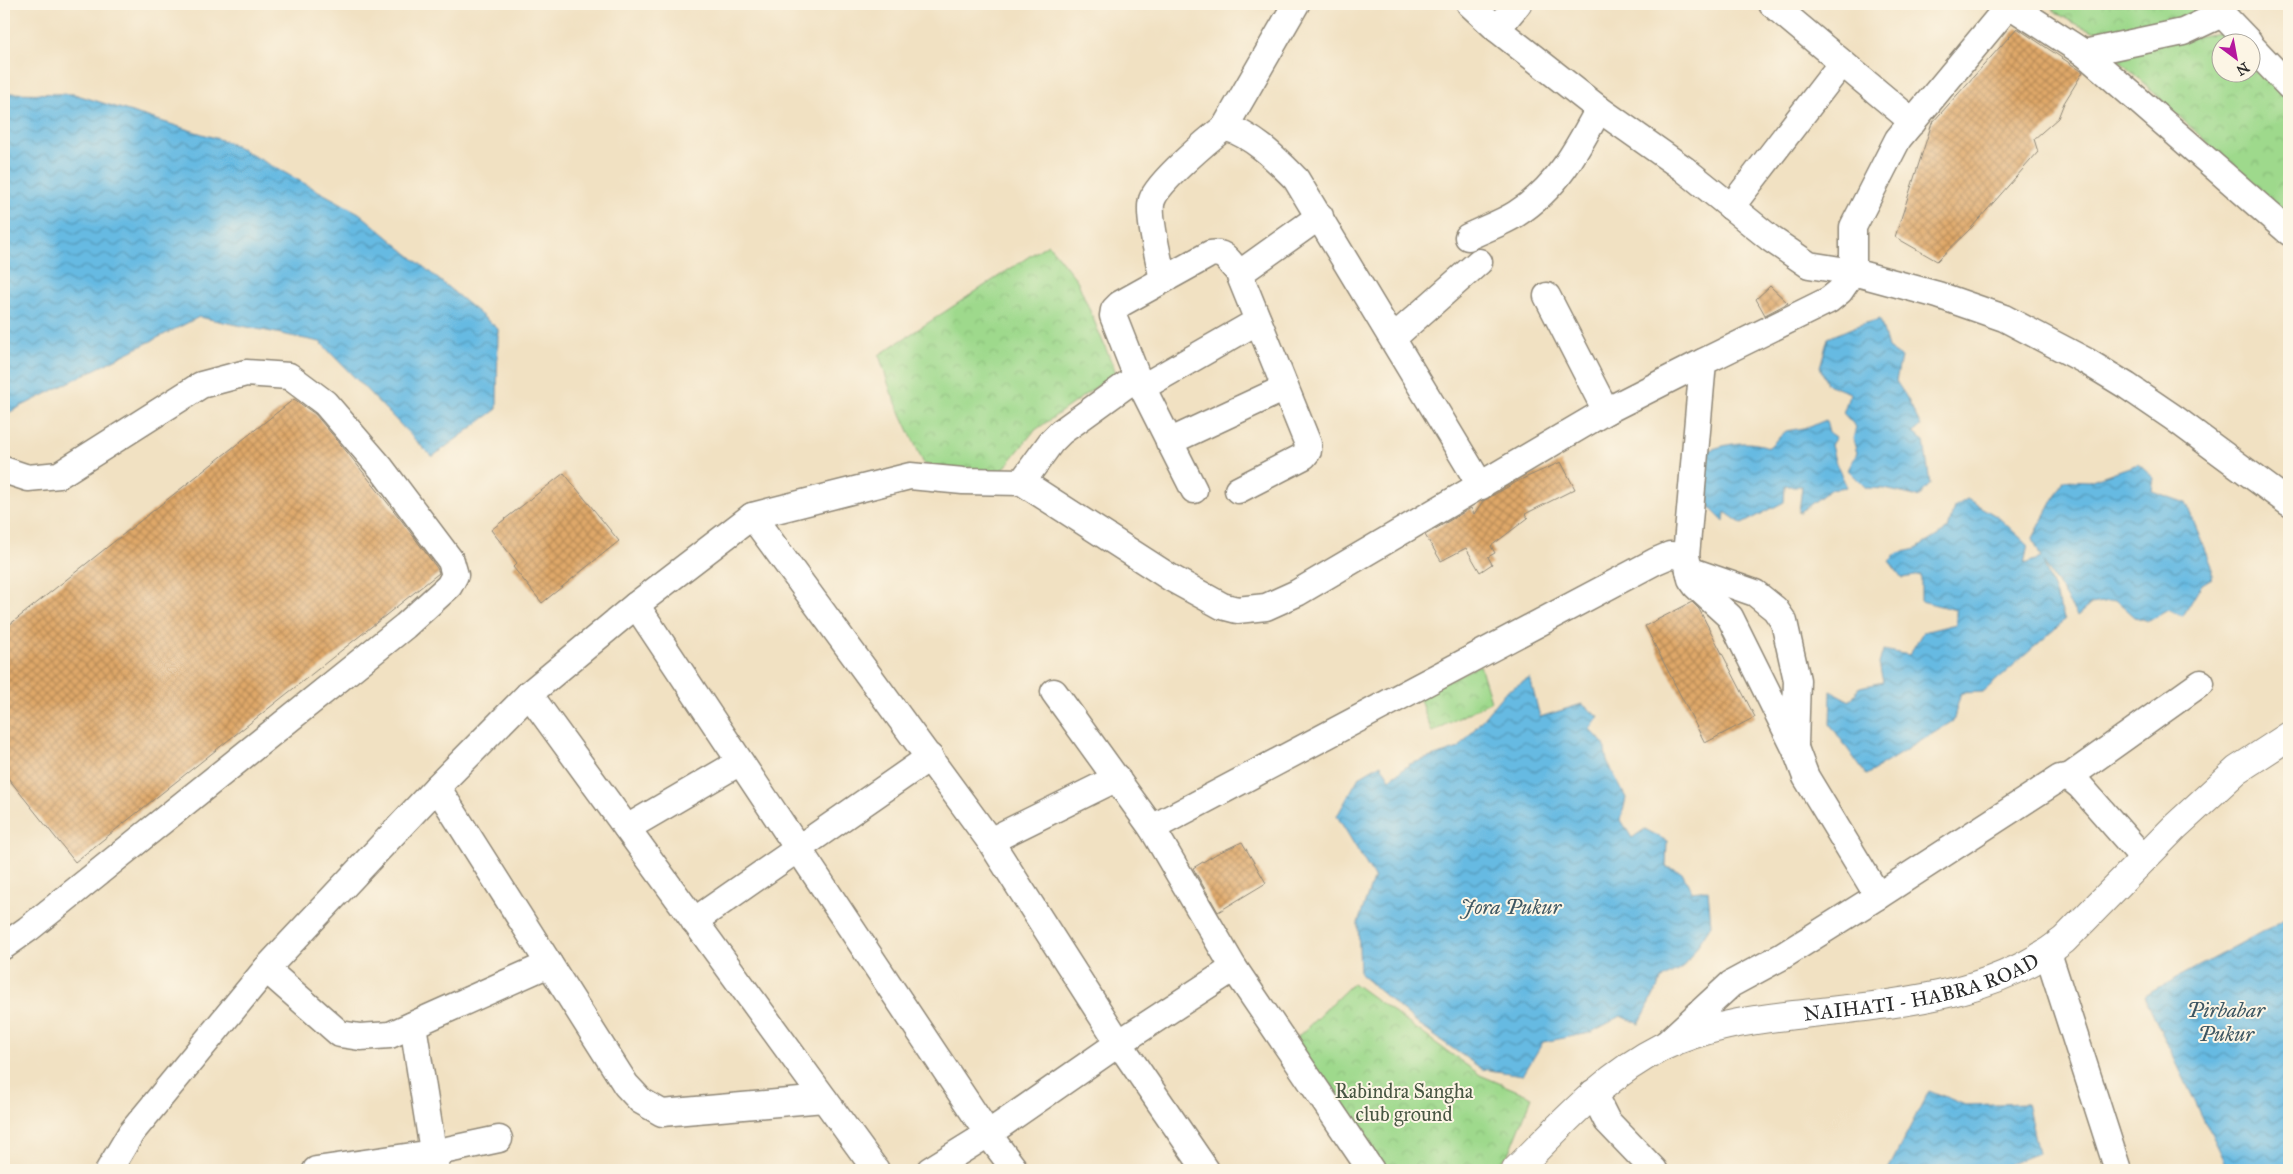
<svg xmlns="http://www.w3.org/2000/svg" width="2293" height="1174" viewBox="0 0 2293 1174" font-family="'IM FELL Great Primer',serif">
<style>
.park{fill:url(#park-crowns);stroke:#64825c}
.water{fill:url(#water-waves);stroke:#487286}
.building{fill:url(#building-cross-hatch)}
.lines{fill:none;stroke-linecap:round;stroke-linejoin:round}
.minor-casing{stroke:#8e8676;stroke-width:29}
.major-casing{stroke:#8e8676;stroke-width:30}
.minor{stroke:#fff;stroke-width:26}
.major{stroke:#fff;stroke-width:28}
.labels{text-anchor:middle;stroke-width:4;stroke-linejoin:round;paint-order:stroke}
.street-label{font-size:20px;fill:#2b2b2b;stroke:#fcf5e5}
.park-label{font-size:20px;fill:#485643;stroke:#fcf5e5}
.water-label{font-size:21px;font-style:italic;fill:#3d5662;stroke:#fcf5e5}
</style>
<defs>
<pattern id="park-crowns" width="20" height="18" patternUnits="userSpaceOnUse" patternTransform="scale(1.25)"><rect width="20" height="18" fill="#9ed98c"/><path d="M2 6a3 3 0 1 1 6 0M12 15a3 3 0 1 1 6 0" fill="none" stroke="#88ba79"/></pattern>
<pattern id="water-waves" width="16" height="10" patternUnits="userSpaceOnUse" patternTransform="scale(1.25)"><rect width="16" height="10" fill="#66bae2"/><path d="M0 5q4-4 8 0t8 0" fill="none" stroke="#5497b7"/></pattern>
<pattern id="building-cross-hatch" width="8" height="8" patternUnits="userSpaceOnUse" patternTransform="scale(1.25)"><rect width="8" height="8" fill="#dfa869"/><path d="M0 0l8 8M0 8l8-8" fill="none" stroke="#b58957"/></pattern>
</defs>
<rect width="100%" height="100%" fill="#fcf5e5"/>
<filter id="ink" filterUnits="userSpaceOnUse"><feTurbulence type="fractalNoise" baseFrequency=".02" numOctaves="2"/><feDisplacementMap in="SourceGraphic" scale="10" xChannelSelector="R" yChannelSelector="G"/><feConvolveMatrix kernelMatrix="1 2 1 2 8 2 1 2 1" color-interpolation-filters="sRGB"/></filter>
<filter id="wash" filterUnits="userSpaceOnUse"><feTurbulence type="fractalNoise" baseFrequency=".0096" numOctaves="4" result="noise"/><feDisplacementMap in="SourceGraphic" scale="20" xChannelSelector="R" yChannelSelector="G"/><feGaussianBlur stdDeviation="1.12" result="paint"/><feColorMatrix in="noise" values="0 0 0 0 0 0 0 0 0 0 0 0 0 0 0 0 0 1.4 0 .05"/><feComposite in="paint" operator="in"/></filter>
<g filter="url(#wash)">
<rect width="100%" height="100%" fill="#f1e1c2"/>
<g class="park">
<path d="M2047,4H2246C2224,26 2177,41 2146,41C2115,41 2068,26 2047,4Z"/>
<polygon points="2239,30 2249,42 2220,42 2220,72 2250,72 2251,45 2289,93 2289,219 2108,50"/>
<polygon points="1048,244 1077,280 1116,373 1034,431 997,477 924,464 891,392 879,355"/>
<polygon points="1480,665 1491,701 1432,732 1418,695"/>
<polygon points="1353,983 1480,1075 1532,1097 1509,1154 1490,1170 1371,1170 1280,1054"/>
</g>
<g class="water">
<polygon points="4,93 74,94 228,142 359,213 498,329 497,409 432,457 320,342 199,317 4,415"/>
<polygon points="1880,319 1888,348 1901,357 1896,381 1907,398 1921,426 1913,433 1924,441 1930,484 1919,497 1885,489 1866,488 1848,470 1857,453 1853,439 1856,427 1843,413 1850,393 1827,384 1820,367 1828,338 1856,326"/>
<path d="M1826,420L1829,432L1836,437L1831,445L1835,461L1847,487L1831,489L1799,513L1802,486H1785L1784,502L1742,524L1725,512L1724,522L1710,508L1704,452C1727,444 1745,439 1769,447L1786,431L1809,427Z"/>
<polygon points="2138,464 2154,478 2152,491 2186,503 2212,566 2212,578 2202,584 2183,616 2168,610 2149,621 2135,617 2116,600 2091,604 2077,616 2043,561 2065,620 1983,692 1961,693 1953,721 1866,775 1830,724 1831,691 1850,701 1860,687 1883,682 1879,664 1883,650 1909,655 1923,632 1956,624 1956,610 1921,601 1921,575 1902,578 1889,561 1898,553 1916,549 1948,529 1954,507 1967,499 1998,517 2028,545 2024,564 2041,558 2033,538 2064,480 2089,481"/>
<polygon points="1530,678 1540,717 1582,704 1599,717 1590,729 1604,744 1607,761 1626,798 1621,820 1632,838 1645,829 1667,841 1666,867 1682,872 1692,892 1708,890 1711,925 1683,968 1662,979 1639,1024 1621,1016 1590,1033 1543,1042 1523,1075 1482,1069 1419,1025 1360,974 1358,923 1374,877 1337,816 1359,777 1381,764 1390,779 1410,764 1459,748 1505,692"/>
<polygon points="2289,917 2289,1170 2228,1170 2144,996"/>
<polygon points="1929,1090 1965,1105 2027,1103 2038,1153 1994,1170 1888,1170"/>
</g>
<g id="blocks">
<g class="building">
<polygon points="2017,28 2083,72 2064,103 2058,118 2034,139 2038,152 1972,227 1937,261 1895,237 1932,123"/>
<polygon points="1770,286 1788,303 1765,315 1756,299"/>
<polygon points="294,399 315,414 347,452 402,521 437,568 439,573 75,862 4,773 4,629"/>
<polygon points="1561,462 1575,489 1525,514 1528,518 1491,546 1495,553 1488,557 1492,564 1480,572 1466,548 1441,561 1425,535 1471,508 1474,514 1483,501 1520,480"/>
<polygon points="564,473 619,541 542,603 513,567 517,563 491,530"/>
<polygon points="1692,602 1699,609 1755,717 1705,743 1645,626"/>
<polygon points="1242,842 1266,883 1218,912 1193,868 1216,854"/>
</g>
</g>
</g>
<g filter="url(#ink)">
<use href="#blocks" fill-opacity="0" stroke="#8e8676" stroke-width="1"/>
<g class="lines">
<g class="minor-casing">
<g id="minor">
<polyline points="1470,4 1497,29 1599,109 1684,169 1771,239 1809,265 1853,272 1938,295 2004,318 2086,361 2127,386 2174,418 2289,503"/>
<polyline points="1772,4 1913,122"/>
<polyline points="2008,4 2084,53 2289,232"/>
<polyline points="2010,4 1898,139 1853,227 1853,272 1840,291 1829,300 1703,362 1686,556 1691,579 1696,586 1730,617 1795,748 1806,777 1878,896 2060,778 2069,777 2080,786 2144,859"/>
<polyline points="1497,29 1518,4"/>
<polyline points="2250,45 2289,86"/>
<polyline points="2084,53 2183,32 2222,14 2249,42"/>
<polyline points="1225,127 1296,4"/>
<polyline points="1731,207 1842,63"/>
<path d="M1468,237C1484,229 1502,223 1516,214C1557,188 1577,150 1599,109"/>
<polyline points="1238,271 1308,444 1308,451 1304,456 1238,490"/>
<path d="M1163,280C1160,264 1147,214 1152,200C1158,182 1209,139 1225,127C1254,136 1275,158 1296,179L1481,486"/>
<polyline points="1547,296 1606,411"/>
<polyline points="1393,338 1479,262"/>
<polyline points="1143,387 1258,321"/>
<polyline points="1169,442 1285,388"/>
<polyline points="4,470 28,478 59,475 201,385 246,373 289,376 325,403 381,468 451,561 455,575 449,586 405,626 28,929 4,946"/>
<polyline points="1022,482 1051,442 1061,432 1137,377"/>
<path d="M1194,490L1137,377L1113,316L1114,310L1120,304L1210,254C1226,251 1228,262 1238,271H1243L1320,216"/>
<polyline points="752,516 910,476 963,481 1022,482 1171,578 1222,606 1237,610 1266,607 1297,593 1606,411 1703,362"/>
<polyline points="1689,570 1755,593 1775,609 1784,622 1797,680 1795,744"/>
<polyline points="636,605 988,1134 1015,1170"/>
<polyline points="1054,692 1152,828 1234,968 1371,1170"/>
<polyline points="2069,777 2201,683"/>
<polyline points="437,787 626,1085 641,1101 662,1113 824,1099"/>
<polyline points="627,828 740,762"/>
<polyline points="1152,828 1656,561 1670,555 1686,556"/>
<polyline points="990,841 1117,778"/>
<polyline points="694,921 930,757"/>
<polyline points="2048,953 2118,1170"/>
<polyline points="266,969 340,1034 360,1037 390,1035 549,964"/>
<polyline points="413,1025 436,1170"/>
<polyline points="1665,1045 1731,984 1781,957 1878,896"/>
<polyline points="1593,1093 1607,1121 1654,1170"/>
<polyline points="109,1170 131,1133 266,969 437,787 529,694"/>
<polyline points="316,1170 433,1153 499,1139"/>
<polyline points="876,1170 529,694 636,605 752,516 990,841 1119,1043 988,1134 930,1170"/>
<polyline points="1206,1170 1119,1043 1234,968"/>
</g>
</g>
<g class="major-casing">
<g id="major">
<path id="s1" d="M1516,1170C1562,1124 1604,1076 1662,1047C1703,1027 1750,1020 1794,1015C1885,1004 1989,1000 2064,940L2175,827L2237,770L2289,736"/>
</g>
</g>
<use href="#minor" class="minor"/>
<use href="#major" class="major"/>
</g>
</g>
<g class="labels">
<g class="street-label">
<text dy="7" stroke="none"><textPath href="#s1" startOffset="459">NAIHATI - HABRA ROAD</textPath></text>
</g>
<g class="park-label">
<text x="1404" y="1098">Rabindra Sangha<tspan x="1404" dy="23">club ground</tspan></text>
</g>
<g class="water-label">
<text x="1511" y="914">Jora Pukur</text>
<text x="2226" y="1017">Pirbabar<tspan x="2226" dy="24">Pukur</tspan></text>
</g>
</g>
<rect width="2293" height="1174" fill="none" stroke="#fcf5e5" stroke-width="20"/>
<g transform="translate(2236 58) rotate(148)"><circle r="24" fill="#fcf5e5" stroke="#a8a49b"/>
<path d="M0-4L9 19L0 12L-9 19Z" fill="#b5179e"/>
<text y="-8" font-size="14" font-weight="bold" text-anchor="middle" fill="#2b2b2b">N</text>
</g>
</svg>
